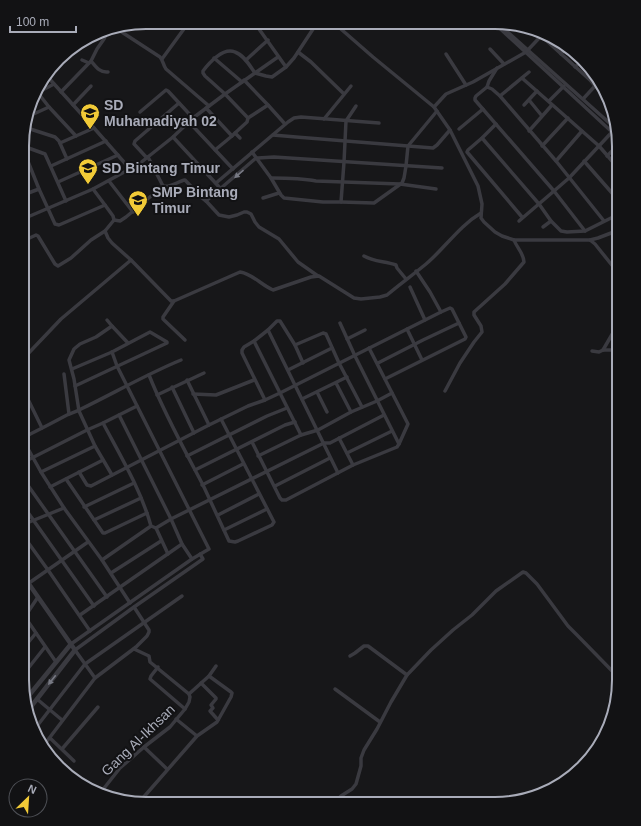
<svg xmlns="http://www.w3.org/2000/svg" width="641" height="826" viewBox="0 0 641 826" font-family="Helvetica,sans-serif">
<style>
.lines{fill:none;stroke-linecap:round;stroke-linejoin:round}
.minor{stroke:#3a3a40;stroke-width:3.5}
.tertiary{stroke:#3a3a40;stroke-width:4.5}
.oneway{fill:#777983}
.labels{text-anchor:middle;stroke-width:4;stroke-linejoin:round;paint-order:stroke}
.poi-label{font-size:14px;font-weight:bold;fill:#a9acb9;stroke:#121214;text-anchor:start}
.street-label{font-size:14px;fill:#a9acb9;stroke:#121214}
.rim{fill:none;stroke:#a9acb9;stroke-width:2}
</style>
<rect width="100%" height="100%" fill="#171719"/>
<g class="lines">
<g class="minor">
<polyline points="254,22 286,67"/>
<polyline points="334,23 373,57 434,107 450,130 478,186 482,204 481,218 484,222 495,232 502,236 514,240 590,240 595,244 619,274"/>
<polyline points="494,23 612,132 616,134"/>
<path d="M114,27L160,57C163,60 163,65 166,69L209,106"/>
<polyline points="503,28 615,128"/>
<polyline points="538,33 590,80 595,86 607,94"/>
<polyline points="490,49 504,64"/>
<polyline points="298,52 311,62 344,94"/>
<polyline points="446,54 466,85"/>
<polyline points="561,54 567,46"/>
<polyline points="214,58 242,82"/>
<polyline points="162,59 189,22"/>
<polyline points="82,60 89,63"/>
<polyline points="246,60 268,40"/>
<path d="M91,61C96,67 100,73 108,72"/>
<polyline points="575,67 581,62"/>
<polyline points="46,75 94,128 130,169"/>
<polyline points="522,78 599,146 619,169"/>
<polyline points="244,80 268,105 285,124"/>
<polyline points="487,87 489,81 497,68"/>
<polyline points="61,92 91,61 97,49 104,39 109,28"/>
<polyline points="38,93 49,107 76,136"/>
<polyline points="35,94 54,84"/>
<polyline points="500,96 529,72"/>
<polyline points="583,99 595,86"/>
<polyline points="529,100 542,116"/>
<polyline points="549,101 564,86"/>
<polyline points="73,105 91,86"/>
<polyline points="524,105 537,91"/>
<polyline points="434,107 446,94 473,82 526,52 542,35"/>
<polyline points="206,108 232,136 235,133 240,138"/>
<polyline points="140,112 166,90 168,91 193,118"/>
<polyline points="27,117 49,107"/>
<polyline points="248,118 268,105"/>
<polyline points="324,119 351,86"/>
<polyline points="189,122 233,169"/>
<polyline points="496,124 482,138 468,150 467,152 522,217"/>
<polyline points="24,127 55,137 59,141 67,159"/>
<polyline points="459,129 483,109"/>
<polyline points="529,131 552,105"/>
<path d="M235,133L247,122L248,118L225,94L205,76L203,73V71C209,63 223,47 235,52C244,55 250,66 255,73L278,57"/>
<polyline points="273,135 296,137 433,148 437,145 450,130"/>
<polyline points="173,137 221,189"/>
<polyline points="482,138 539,204 551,221 561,231 567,232 585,231 619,214"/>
<polyline points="60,143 94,128"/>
<polyline points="23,146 45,154 66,201"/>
<polyline points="542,146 568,118"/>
<polyline points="23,149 39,189 55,224 59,225 105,205 93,189"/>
<polyline points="215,150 232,136"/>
<polyline points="252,152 271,178 281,195 284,198 323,202 341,202 374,203 402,183 404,178 406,166 408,146 437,111"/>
<polyline points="607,156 614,149 619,153"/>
<polyline points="148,157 163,186"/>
<polyline points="147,158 135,145 134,144 135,141 179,103"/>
<polyline points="556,161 582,131"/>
<polyline points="584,161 619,201"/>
<polyline points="51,166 106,141"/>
<path d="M271,178C286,178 301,178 316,181L400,184L436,189"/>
<polyline points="109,181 126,203 133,212"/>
<polyline points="58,182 118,155"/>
<polyline points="216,183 288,122 294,118 301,117 379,123"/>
<polyline points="23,195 39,189"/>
<polyline points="263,198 279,193"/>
<polyline points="206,201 256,158 258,158 274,157 442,168"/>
<polyline points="341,202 344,162 346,121 356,106"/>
<polyline points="105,205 113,216 114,220"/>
<polyline points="23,219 93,189 139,164 173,137 193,118 225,94 255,73 266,76 272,77 286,67 294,58 317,23"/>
<path d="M114,220L120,221L126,217L163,186C171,188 178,181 185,180L202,198L207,202L219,215L229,217L237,215L244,212H247L251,214L255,222L259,227L279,239L298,262L318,276"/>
<polyline points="519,221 554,191 569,178 612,132"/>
<polyline points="543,227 551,221"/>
<path d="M105,231L108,238L112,243L131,260L171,301H174L240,272C253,274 261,285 273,290L311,277L319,276L354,298L361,299L380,297L387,295C400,284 414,274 426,264C445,248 459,226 481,213"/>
<polyline points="585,231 554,191 475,100 475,98 476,96 487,87 492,89 500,96 556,161 604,221"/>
<polyline points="590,240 598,238 619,230"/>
<polyline points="23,241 36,235 38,236 55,264 58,266 71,258 91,240 105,231 114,220"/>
<path d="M364,256C374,262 385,261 396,265L397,268L406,279"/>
<polyline points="416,271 430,292 441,312"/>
<polyline points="410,287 425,320"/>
<polyline points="174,301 163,317 163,319 185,340"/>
<polyline points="107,320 112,326"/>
<polyline points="407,329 422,360"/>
<polyline points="268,330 338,473"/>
<polyline points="347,339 365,330"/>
<polyline points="254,341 301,435"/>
<polyline points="295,345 323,333 326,334 339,363 362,407"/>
<polyline points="369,348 408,424 399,444"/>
<polyline points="603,350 614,331"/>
<polyline points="592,351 599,352 603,350 619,350"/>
<polyline points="23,359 61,319 131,260"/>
<polyline points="378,363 423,340 459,323"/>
<polyline points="72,369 112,352 150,332 167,342 167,343 75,386"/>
<polyline points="288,370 332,348"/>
<polyline points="64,374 69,414"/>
<path d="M149,375C164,413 184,449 203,485C212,504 220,522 229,541L235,542L238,541L272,525L274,522L221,419"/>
<polyline points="187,380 209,425"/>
<polyline points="336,383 351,412"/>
<polyline points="172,387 194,433"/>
<polyline points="23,389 42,428"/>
<path d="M445,391L460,363L474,342L482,332L481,326L474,315V312L505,284L524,262C524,254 517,248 514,240"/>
<polyline points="317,392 327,412"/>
<polyline points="193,394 216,395 254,380"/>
<polyline points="157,395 204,373"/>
<polyline points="302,399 347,377"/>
<polyline points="265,400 242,353 242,350 244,347 254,341 268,330 277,321 280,321 295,345 303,363"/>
<polyline points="119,415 171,519 182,544 192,559"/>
<path d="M103,423C120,455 141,490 151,526L156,528L168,554"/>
<polyline points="22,430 29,435"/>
<polyline points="22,438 41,472 64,508 102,560 130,603"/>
<path d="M22,438C37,431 52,423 67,415C71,413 76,412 81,409C114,393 147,374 181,360"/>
<polyline points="339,438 353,465"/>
<polyline points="252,442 280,498 282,500 286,500 353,465 397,447 399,444 355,356 340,323"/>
<polyline points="347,453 392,431"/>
<polyline points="187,456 267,416 287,408"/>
<polyline points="258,456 301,435 318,430 351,412 377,401 392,393"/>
<polyline points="22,463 87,430 103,423 137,406"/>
<polyline points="195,470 285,425 295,422"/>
<polyline points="41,472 95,446"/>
<polyline points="79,472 87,485 91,486 209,425 248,406 265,400 280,393 441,312 450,308 452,309 466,337 465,339 385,379"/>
<polyline points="112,475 95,446 79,411 74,379 69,360 74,349 80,344 96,337 112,326 128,343"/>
<polyline points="22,477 107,597"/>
<polyline points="66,479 103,533 105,533 147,513"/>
<polyline points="202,485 243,464"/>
<polyline points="275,486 330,458"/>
<polyline points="50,487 103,460"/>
<polyline points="22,504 94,606"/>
<polyline points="84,507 134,483"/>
<polyline points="218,515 259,494"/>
<polyline points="94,520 141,498"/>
<polyline points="22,525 64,508"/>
<polyline points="156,528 171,519 324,443 330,443 384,415"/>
<polyline points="224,530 267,509"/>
<polyline points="22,534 48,570 90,631"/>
<polyline points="102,560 151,526"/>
<polyline points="111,573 161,541"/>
<polyline points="29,583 88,542"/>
<polyline points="80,615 182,544"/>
<polyline points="25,617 56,662"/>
<polyline points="22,621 38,597"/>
<polyline points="71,644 192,559 209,549 117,366 112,352"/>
<polyline points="134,649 149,656 150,662 189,694"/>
<polyline points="22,650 36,633"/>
<polyline points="350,656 355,653 364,646 368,646 407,675"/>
<polyline points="158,667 151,676 150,679 185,709"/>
<polyline points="22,676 45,647"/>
<polyline points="95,678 75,650 134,607 203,559 200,554"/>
<polyline points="201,683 216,698 216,699 211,705 213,708 210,711 218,720"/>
<polyline points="335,689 380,722"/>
<polyline points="37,699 62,720"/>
<polyline points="176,719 197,736"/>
<polyline points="34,730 85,664 182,596"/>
<polyline points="50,738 74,761"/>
<polyline points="44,745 95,678 136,647 147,636 149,632 149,630 134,607"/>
<polyline points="144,747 167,769"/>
<polyline points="62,749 98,707"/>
<polyline points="101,792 120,768 144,747 170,727 185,709 189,702 190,697 189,694 209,676 216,666"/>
<polyline points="142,799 197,736 217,722 231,697 232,693 231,692 209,676"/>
<polyline points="334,804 341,796 352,789 356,784 361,766 361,758 364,750 377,729 391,702 407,675 431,650 453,630 472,615 496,591 523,572 526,573 537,584 568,626 577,635 619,678"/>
</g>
<g class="tertiary">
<polyline points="22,574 38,597 75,650 37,699 29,709"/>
<polyline points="26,699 71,644"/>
</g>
</g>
<defs><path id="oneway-solid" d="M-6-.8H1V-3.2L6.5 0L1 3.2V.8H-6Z"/></defs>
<g class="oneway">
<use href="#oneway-solid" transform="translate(239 174) rotate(139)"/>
<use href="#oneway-solid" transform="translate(52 680) rotate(128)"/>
</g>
<defs>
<g id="school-pin" transform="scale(1)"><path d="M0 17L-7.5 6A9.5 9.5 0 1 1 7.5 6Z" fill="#f1ca37" stroke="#121214"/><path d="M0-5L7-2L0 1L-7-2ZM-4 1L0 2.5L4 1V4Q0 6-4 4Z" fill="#111"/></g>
</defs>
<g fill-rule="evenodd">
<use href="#school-pin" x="90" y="113"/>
<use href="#school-pin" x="88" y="168"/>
<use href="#school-pin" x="138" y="200"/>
</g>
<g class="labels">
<g class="poi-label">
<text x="104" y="110">SD<tspan x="104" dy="16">Muhamadiyah 02</tspan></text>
<text x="102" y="173">SD Bintang Timur</text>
<text x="152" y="197">SMP Bintang<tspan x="152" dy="16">Timur</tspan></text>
</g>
<g class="street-label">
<text transform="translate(138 740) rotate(-44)" y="5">Gang Al-Ikhsan</text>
</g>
</g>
<path d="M0 0H641V826H0ZM146 29H495A117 117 0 0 1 612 146V680A117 117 0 0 1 495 797H146A117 117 0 0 1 29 680V146A117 117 0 0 1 146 29Z" fill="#121214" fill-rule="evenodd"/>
<path class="rim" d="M146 29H495A117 117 0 0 1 612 146V680A117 117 0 0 1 495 797H146A117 117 0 0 1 29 680V146A117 117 0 0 1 146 29Z"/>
<g transform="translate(28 798) rotate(25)"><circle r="19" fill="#121214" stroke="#4e5056"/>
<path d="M0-3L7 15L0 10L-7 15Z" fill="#f1ca37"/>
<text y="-6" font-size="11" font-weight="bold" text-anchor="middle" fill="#a9acb9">N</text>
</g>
<path d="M10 26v6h66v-6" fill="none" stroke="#a9acb9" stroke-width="2"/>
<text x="16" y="26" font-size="12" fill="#a9acb9" stroke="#121214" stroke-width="3" paint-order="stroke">100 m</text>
</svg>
